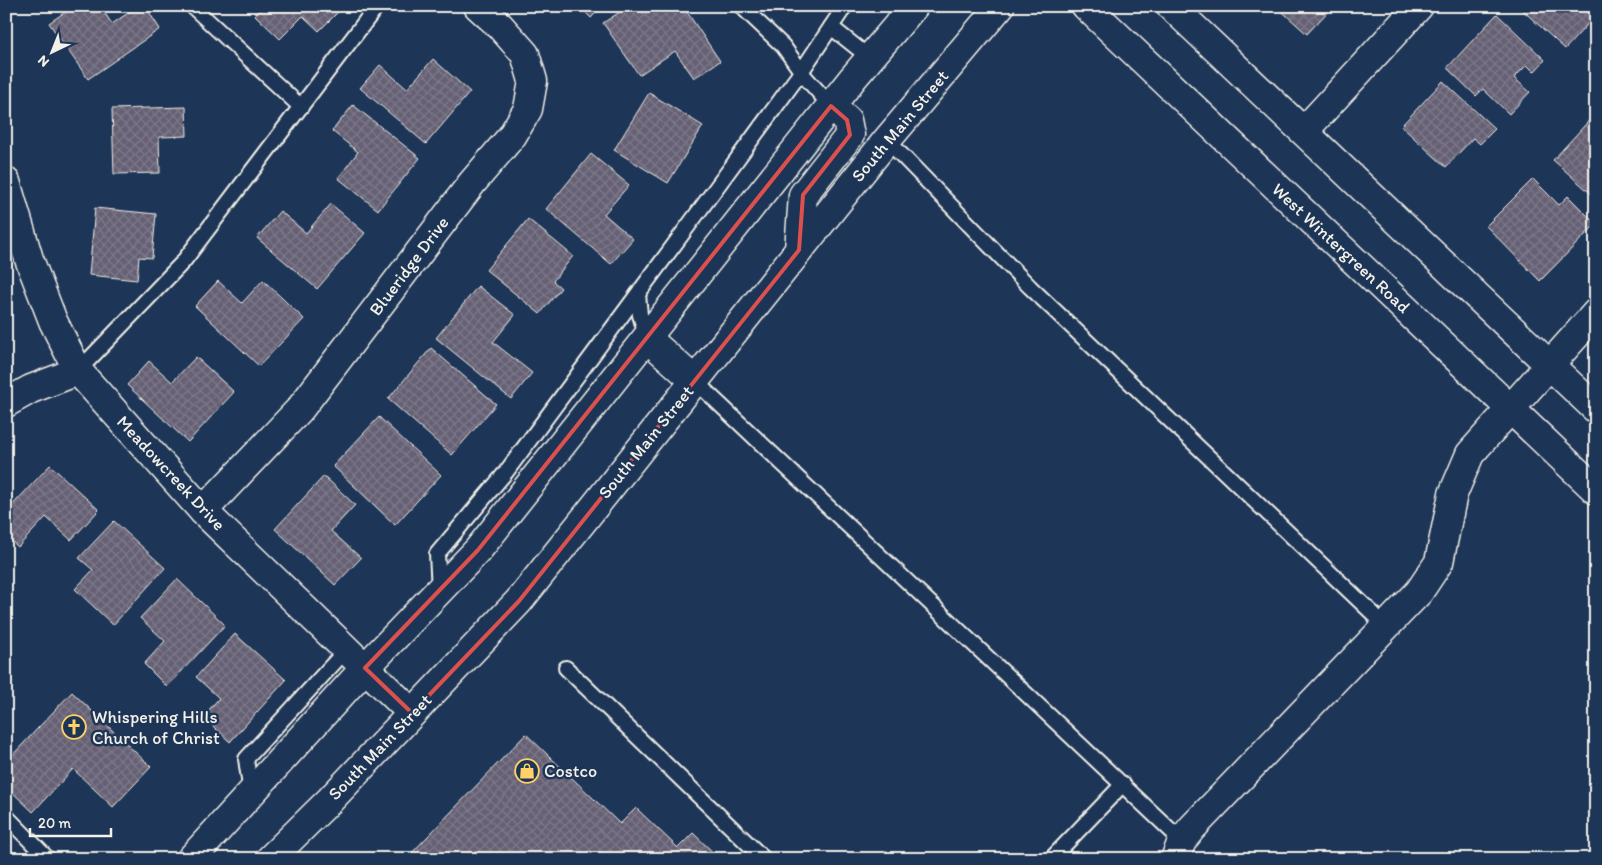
<svg xmlns="http://www.w3.org/2000/svg" width="1602" height="865" viewBox="0 0 1602 865" font-family="Itim,sans-serif">
<style>
.building{fill:url(#building-cross-hatch);stroke:#f4f1e8}
.lines{fill:none;stroke-linecap:round;stroke-linejoin:round}
.lane-casing{stroke:#f4f1e8;stroke-width:18}
.street-casing{stroke:#f4f1e8;stroke-width:31}
.secondary-casing{stroke:#f4f1e8;stroke-width:31}
.lane{stroke:#1d3557;stroke-width:14}
.street{stroke:#1d3557;stroke-width:28}
.secondary{stroke:#1d3557;stroke-width:28}
.marked{fill:none;stroke:#dc504e;stroke-width:4;stroke-linejoin:round}
.labels{text-anchor:middle;stroke-width:5;stroke-linejoin:round;paint-order:stroke}
.street-label{font-size:18px;fill:#f4f1e8;stroke:#1d3557}
.poi-label{font-size:18px;fill:#f4f1e8;stroke:#1d3557;text-anchor:start}
</style>
<defs>
<pattern id="building-cross-hatch" width="8" height="8" patternUnits="userSpaceOnUse" patternTransform="scale(1.25)"><rect width="8" height="8" fill="#666175"/><path d="M0 0l8 8M0 8l8-8" fill="none" stroke="#7c7889"/></pattern>
</defs>
<rect width="100%" height="100%" fill="#1d3557"/>
<filter id="ink" filterUnits="userSpaceOnUse"><feTurbulence type="fractalNoise" baseFrequency=".02" numOctaves="2"/><feDisplacementMap in="SourceGraphic" scale="10" xChannelSelector="R" yChannelSelector="G"/><feConvolveMatrix kernelMatrix="1 2 1 2 8 2 1 2 1" color-interpolation-filters="sRGB"/></filter>
<g filter="url(#ink)">
<g class="building">
<polygon points="74,6 100,6 112,24 138,6 145,6 160,29 88,79 49,23"/>
<polygon points="264,6 344,6 319,31 303,16 280,39 255,15"/>
<polygon points="579,6 602,6 591,18"/>
<polygon points="629,6 683,6 720,61 694,78 675,51 639,75 603,23"/>
<polygon points="1276,6 1333,6 1307,34"/>
<polygon points="1518,6 1596,6 1596,15 1565,49"/>
<polygon points="1497,14 1545,60 1534,72 1527,65 1514,78 1530,92 1509,114 1483,89 1476,96 1447,68"/>
<polygon points="433,59 470,92 426,144 360,88 380,65 407,89"/>
<polygon points="1443,81 1495,129 1480,144 1473,138 1446,167 1401,126"/>
<polygon points="649,93 703,126 668,183 614,150"/>
<polygon points="353,105 420,158 378,210 338,178 358,152 332,131"/>
<polygon points="186,107 187,136 159,137 160,173 114,174 112,109"/>
<polygon points="1596,113 1596,198 1553,160"/>
<polygon points="591,154 629,185 604,214 633,239 611,264 546,209"/>
<polygon points="1533,179 1559,205 1568,196 1596,224 1540,281 1486,226"/>
<polygon points="331,204 365,233 317,289 257,238 280,211 306,233"/>
<polygon points="95,208 156,214 152,258 139,257 137,280 89,275"/>
<polygon points="528,219 573,256 553,281 561,288 540,314 486,270"/>
<polygon points="263,280 304,319 259,366 195,306 218,281 242,303"/>
<polygon points="478,286 515,315 493,342 532,373 511,399 436,338"/>
<polygon points="431,348 496,404 452,455 388,399"/>
<polygon points="196,357 234,392 188,442 127,385 149,361 172,382"/>
<polygon points="379,417 441,475 395,525 333,466"/>
<polygon points="50,465 99,510 71,540 46,517 18,547 6,536 6,512"/>
<polygon points="324,476 355,505 331,531 361,558 335,585 275,529"/>
<polygon points="114,521 165,568 113,625 75,589 93,570 79,558"/>
<polygon points="177,579 225,625 167,687 144,664 165,641 140,618"/>
<polygon points="235,634 286,680 230,742 203,717 219,698 196,677"/>
<polygon points="72,692 151,767 113,807 73,769 33,812 6,786 6,762"/>
<polygon points="526,734 620,824 636,808 678,848 693,833 720,859 406,859"/>
</g>
<g class="lines">
<g class="lane-casing">
<g id="lane">
<polyline points="192,6 301,107"/>
<polyline points="741,6 783,46 806,78 831,106"/>
<polyline points="831,27 870,58"/>
<polyline points="887,140 1030,287 1386,626"/>
<polyline points="638,294 640,315 647,338"/>
<polyline points="78,371 183,262 377,6"/>
<polyline points="695,381 1182,841"/>
<polyline points="439,589 437,554 506,472 694,218 801,72 845,6"/>
<polyline points="566,668 764,859"/>
<polyline points="251,793 246,759 346,650"/>
<polyline points="6,816 48,859"/>
<polyline points="1051,859 1123,784"/>
</g>
</g>
<g class="street-casing">
<g id="street">
<polyline points="1304,131 1419,6"/>
<polyline points="6,182 29,259 53,321 78,371 203,511 412,713"/>
<polyline points="6,403 31,389 78,371"/>
<polyline points="203,511 300,409 472,183 512,136 528,109 533,81 525,54 500,26 478,6"/>
<polyline points="1175,859 1182,841 1191,829 1419,592 1439,562 1453,494 1470,454 1596,313"/>
</g>
</g>
<g class="secondary-casing">
<g id="secondary">
<polyline points="1086,6 1596,490"/>
<polyline points="1171,6 1596,409"/>
<polyline points="799,250 803,195 850,135 847,120 831,106"/>
<polyline points="647,338 695,381"/>
<polyline points="191,859 365,668 478,550 853,78 914,6"/>
<polyline points="270,859 330,800 519,601 887,140 1000,6"/>
</g>
</g>
<use href="#lane" class="lane"/>
<use href="#street" class="street"/>
<use href="#secondary" class="secondary"/>
</g>
</g>
<path class="marked" d="M831,106L847,120L850,135L803,195L799,250L519,601L412,713L365,668L478,550Z"/>
<defs>
<g id="church-ring" transform="scale(1.25)"><circle r="9.5" fill="#1d3557" stroke="#ffd166" stroke-width="1.5"/><path d="M-1.2-6h2.4v3.5h3.3v2.4h-3.3V6h-2.4V-.1h-3.3v-2.4h3.3Z" fill="#ffd166"/></g>
<g id="shop-ring" transform="scale(1.25)"><circle r="9.5" fill="#1d3557" stroke="#ffd166" stroke-width="1.5"/><path d="M-5-2.5h2.3a2.7 3.5 0 0 1 5.4 0H5L5.5 6h-11ZM-1.5-2.5h3a1.5 2.3 0 0 0-3 0Z" fill="#ffd166"/></g>
</defs>
<g fill-rule="evenodd">
<use href="#church-ring" x="74" y="727"/>
<use href="#shop-ring" x="527" y="771"/>
</g>
<g class="labels">
<g class="street-label">
<text transform="translate(900 126) rotate(-50)" y="6">South Main Street</text>
<text transform="translate(1341 248) rotate(43)" y="6">West Wintergreen Road</text>
<text transform="translate(409 266) rotate(-53)" y="6">Blueridge Drive</text>
<text transform="translate(646 442) rotate(-51)" y="6">South Main Street</text>
<text transform="translate(171 473) rotate(47)" y="6">Meadowcreek Drive</text>
<text transform="translate(380 747) rotate(-46)" y="6">South Main Street</text>
</g>
<g class="poi-label">
<text x="92" y="723">Whispering Hills<tspan x="92" dy="21">Church of Christ</tspan></text>
<text x="544" y="777">Costco</text>
</g>
</g>
<rect width="1602" height="865" fill="none" stroke="#1d3557" stroke-width="25"/>
<rect x="12" y="12" width="1577" height="840" fill="none" stroke="#f4f1e8" stroke-width="2" filter="url(#ink)"/>
<g transform="translate(52 52) rotate(223)" stroke="#1d3557" stroke-width="4" paint-order="stroke">
<path d="M0-4L9 19L0 12L-9 19Z" fill="#f4f1e8"/>
<text y="-8" font-size="14" font-weight="bold" text-anchor="middle" fill="#f4f1e8">N</text>
</g>
<path d="M30 828v8h81v-8" fill="none" stroke="#f4f1e8" stroke-width="2.5"/>
<text x="38" y="828" font-size="15" fill="#f4f1e8" stroke="#1d3557" stroke-width="4" paint-order="stroke">20 m</text>
</svg>
